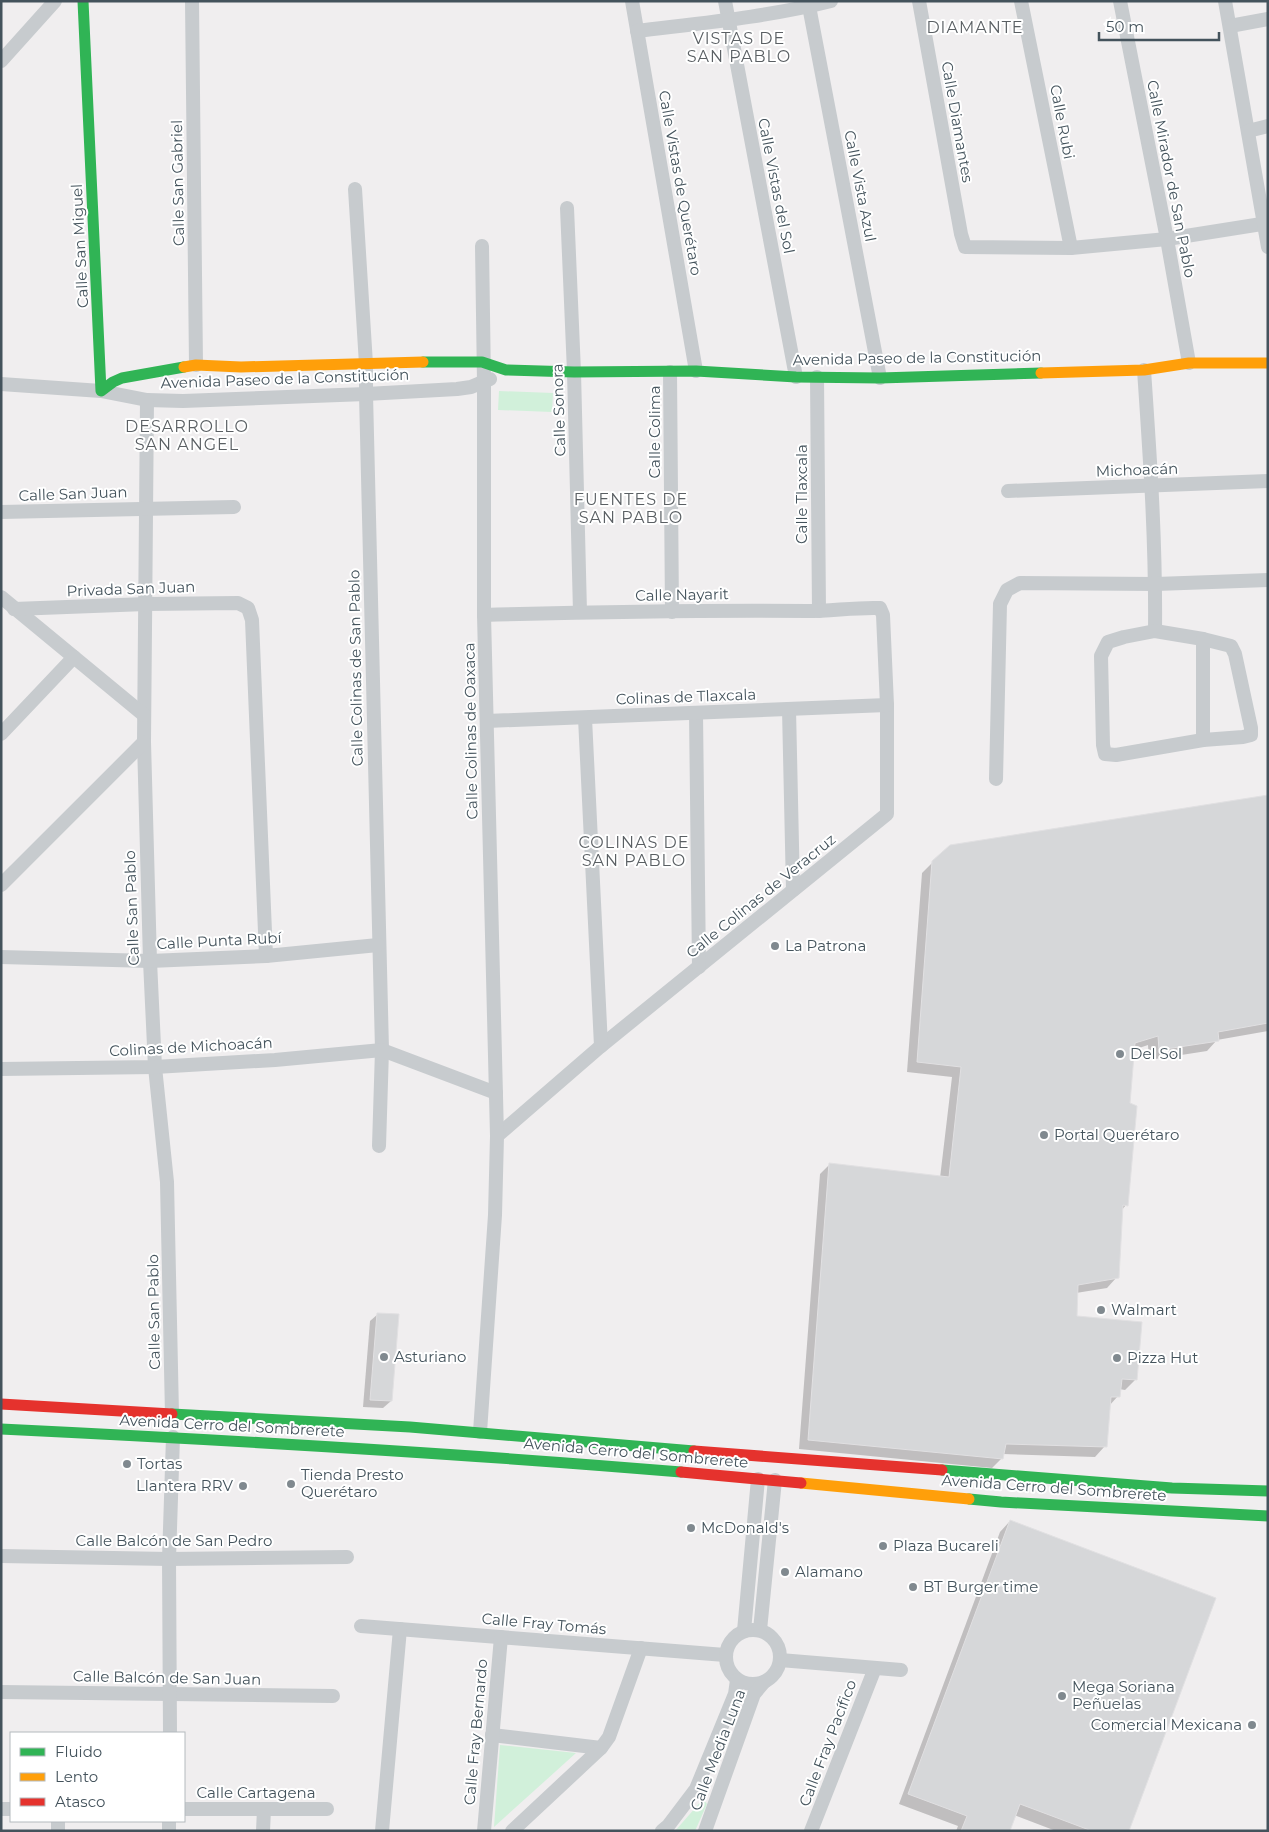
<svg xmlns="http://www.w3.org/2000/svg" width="1269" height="1832" viewBox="0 0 1269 1832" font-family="Montserrat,sans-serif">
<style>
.green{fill:#d1f0da}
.shadow{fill:#0003}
.building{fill:#d6d7d9;stroke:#e1e0e2}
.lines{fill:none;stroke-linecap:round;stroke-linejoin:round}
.street{stroke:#c7cbce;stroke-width:14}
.fast{stroke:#30b455;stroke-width:11}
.slow{stroke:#ff9f0a;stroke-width:11}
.jam{stroke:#e5322d;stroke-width:11}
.poi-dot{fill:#80898f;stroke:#fff;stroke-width:2}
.labels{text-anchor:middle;stroke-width:4;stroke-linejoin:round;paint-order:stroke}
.street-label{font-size:15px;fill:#44535c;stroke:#fff}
.poi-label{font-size:15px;fill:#44535c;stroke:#fff;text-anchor:start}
.neighbourhood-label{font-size:16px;letter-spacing:1px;fill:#5a5f63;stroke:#fff}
</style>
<rect width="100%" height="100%" fill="#f0eeef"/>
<g class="green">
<polygon points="499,391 553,393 552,412 498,410"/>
<polygon points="500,1745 576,1753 494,1827"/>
<polygon points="703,1799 707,1804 695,1831 675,1831"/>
</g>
<g class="shadow">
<polygon points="1268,797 1268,1031 1217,1040 1207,1051 1149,1060 1148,1045 1133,1050 1129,1104 1126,1205 1121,1211 1117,1277 1107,1288 1076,1293 1075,1317 1135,1380 1125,1390 1119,1389 1118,1396 1109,1406 1105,1446 1095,1457 1003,1454 1002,1458 992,1468 799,1449 820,1174 830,1164 940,1178 952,1077 907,1072 922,873 933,862"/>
<polygon points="378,1314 391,1401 383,1408 363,1407 370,1321"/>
<polygon points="1010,1521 1128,1831 1056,1831 1014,1815 1008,1831 956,1831 958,1826 899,1804 1000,1532"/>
</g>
<g class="building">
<polygon points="1268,795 1268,1023 1218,1032 1219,1041 1159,1050 1158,1036 1135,1043 1130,1103 1137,1106 1128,1206 1123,1205 1119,1278 1078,1285 1077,1316 1142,1322 1137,1380 1122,1379 1120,1397 1111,1397 1107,1447 1006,1444 1003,1459 808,1440 829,1163 949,1177 961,1067 917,1062 932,861 950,845"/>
<polygon points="377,1313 399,1314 392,1401 370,1400"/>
<polygon points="1010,1520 1216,1598 1129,1831 1092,1831 1020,1804 1010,1831 961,1831 967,1816 908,1794"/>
</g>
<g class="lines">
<g class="street">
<polyline points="192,1 196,365"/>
<polyline points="632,1 696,371"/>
<polyline points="725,1 796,377"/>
<polyline points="808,1 880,378"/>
<polyline points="919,1 961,234 965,247 1071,248 1167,239 1268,223"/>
<polyline points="1021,1 1071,248"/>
<polyline points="1120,1 1167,239 1189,363"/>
<polyline points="1225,1 1268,247"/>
<polyline points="1230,26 1268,19"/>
<path d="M637,31C702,23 768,17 831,1"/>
<polyline points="1,61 55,1"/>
<polyline points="1248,131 1268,126"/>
<polyline points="355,189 366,364 366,394 382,1050 379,1146"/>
<polyline points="567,208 574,372 580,612"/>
<path d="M1144,370C1150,457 1156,544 1155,631"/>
<polyline points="670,372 672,612"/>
<polyline points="817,377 819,611"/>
<polyline points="1,384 101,391 147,400 183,401 366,394 457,389 471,387 490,379"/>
<polyline points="147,400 144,742 150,961 155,1067 167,1182 172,1414"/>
<polyline points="1008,491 1268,481"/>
<polyline points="1,512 234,507"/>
<polyline points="1,597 144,715"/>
<polyline points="14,609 146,604 238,603 248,608 252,620 266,956"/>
<path d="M484,615C592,612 700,610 808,611C832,611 856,607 880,608L883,615L887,705V814L601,1046L497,1136"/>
<polygon points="1155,631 1203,639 1231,646 1235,654 1251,728 1251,735 1243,737 1203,740 1116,755 1105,754 1103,745 1101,656 1108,642 1124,637"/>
<polyline points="789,709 793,890"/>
<polyline points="696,713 699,967"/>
<polyline points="585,718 601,1046"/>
<polyline points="487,721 887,705"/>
<polyline points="1,734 74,657"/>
<polyline points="1203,740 1203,639"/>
<polyline points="996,779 1000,604 1007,590 1020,583 1156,584 1268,580"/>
<polyline points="1,885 144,742"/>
<polyline points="1,957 150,961 266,956 378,945"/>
<polyline points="1,1069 155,1067 275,1060 382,1050 496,1093"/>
<polyline points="480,1432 495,1215 497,1136 484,615 484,382 482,246"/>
<polyline points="1,1556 169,1559 347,1557"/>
<polyline points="361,1626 725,1655"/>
<circle cx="753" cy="1657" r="27"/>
<polyline points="760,1630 775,1480"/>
<polyline points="744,1631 758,1479"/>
<polyline points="780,1660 901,1670"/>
<polyline points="1,1692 333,1696"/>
<polyline points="170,1733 169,1559 173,1437"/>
<polyline points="492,1735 601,1748"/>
<polyline points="1,1809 11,1809"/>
<polyline points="184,1809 327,1809"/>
<polyline points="58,1821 58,1831"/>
<polyline points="169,1821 169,1831"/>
<polyline points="263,1831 264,1809"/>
<polyline points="382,1831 400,1629"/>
<polyline points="484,1831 501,1637"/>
<polyline points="512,1831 601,1748 609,1737 641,1648"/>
<polyline points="662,1831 668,1826 696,1789 735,1694 737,1680"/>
<polyline points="705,1831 754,1694 764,1682"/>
<polyline points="811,1831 875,1668"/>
</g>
<g class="fast">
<polyline points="83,1 101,391 113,382 122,378 184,367"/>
<polyline points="423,362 482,362 506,370 574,372 696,371 796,377 880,378 1041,373"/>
<polyline points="172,1414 410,1427 694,1451"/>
<path d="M1,1429C228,1440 455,1453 681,1472"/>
<polyline points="942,1470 1172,1488 1268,1491"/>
<polyline points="969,1499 1001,1502 1268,1516"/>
</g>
<g class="slow">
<polyline points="184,367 196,365 241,367 423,362"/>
<polyline points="1041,373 1144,370 1189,363 1268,363"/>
<polyline points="801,1483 969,1499"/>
</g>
<g class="jam">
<polyline points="1,1404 172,1414"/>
<polyline points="694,1451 942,1470"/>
<polyline points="681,1472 801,1483"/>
</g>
</g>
<g class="poi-dot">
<circle cx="775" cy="946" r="5"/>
<circle cx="1120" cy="1054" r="5"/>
<circle cx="1044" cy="1135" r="5"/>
<circle cx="1101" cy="1310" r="5"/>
<circle cx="384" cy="1357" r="5"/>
<circle cx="1117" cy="1358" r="5"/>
<circle cx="127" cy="1464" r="5"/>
<circle cx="291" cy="1484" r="5"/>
<circle cx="243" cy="1486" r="5"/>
<circle cx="691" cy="1528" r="5"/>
<circle cx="883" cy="1546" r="5"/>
<circle cx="785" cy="1572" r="5"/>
<circle cx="913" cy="1587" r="5"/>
<circle cx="1062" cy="1696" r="5"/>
<circle cx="1252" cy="1725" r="5"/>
</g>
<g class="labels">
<g class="street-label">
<text transform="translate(957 122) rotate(80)" y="5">Calle Diamantes</text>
<text transform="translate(1062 122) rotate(79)" y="5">Calle Rubi</text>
<text transform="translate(1171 179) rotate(79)" y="5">Calle Mirador de San Pablo</text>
<text transform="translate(178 183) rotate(-91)" y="5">Calle San Gabriel</text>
<text transform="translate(680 183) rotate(80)" y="5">Calle Vistas de Querétaro</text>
<text transform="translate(776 186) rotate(79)" y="5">Calle Vistas del Sol</text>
<text transform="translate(860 186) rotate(79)" y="5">Calle Vista Azul</text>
<text transform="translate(80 246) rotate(-93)" y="5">Calle San Miguel</text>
<text transform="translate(917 358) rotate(-1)" y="5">Avenida Paseo de la Constitución</text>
<text transform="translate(285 379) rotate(-2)" y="5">Avenida Paseo de la Constitución</text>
<text transform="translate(559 410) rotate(-92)" y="5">Calle Sonora</text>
<text transform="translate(655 432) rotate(-90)" y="5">Calle Colima</text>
<text transform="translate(1137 470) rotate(-2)" y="5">Michoacán</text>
<text transform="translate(73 494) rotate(-2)" y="5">Calle San Juan</text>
<text transform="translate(802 494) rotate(-90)" y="5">Calle Tlaxcala</text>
<text transform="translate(131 589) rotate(-2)" y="5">Privada San Juan</text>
<text transform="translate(682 595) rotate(-1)" y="5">Calle Nayarit</text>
<text transform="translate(356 668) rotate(-91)" y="5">Calle Colinas de San Pablo</text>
<text transform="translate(686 697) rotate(-2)" y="5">Colinas de Tlaxcala</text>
<text transform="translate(471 731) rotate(-91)" y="5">Calle Colinas de Oaxaca</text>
<text transform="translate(761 896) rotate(-39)" y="5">Calle Colinas de Veracruz</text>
<text transform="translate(132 908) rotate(-92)" y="5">Calle San Pablo</text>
<text transform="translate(219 941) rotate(-3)" y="5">Calle Punta Rubí</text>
<text transform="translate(191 1047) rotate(-3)" y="5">Colinas de Michoacán</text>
<text transform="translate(154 1312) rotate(-91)" y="5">Calle San Pablo</text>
<text transform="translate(232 1426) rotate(3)" y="5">Avenida Cerro del Sombrerete</text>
<text transform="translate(636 1453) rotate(5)" y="5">Avenida Cerro del Sombrerete</text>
<text transform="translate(1054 1488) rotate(4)" y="5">Avenida Cerro del Sombrerete</text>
<text x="174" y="1546">Calle Balcón de San Pedro</text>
<text transform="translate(544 1624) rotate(5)" y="5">Calle Fray Tomás</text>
<text transform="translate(167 1678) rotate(1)" y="5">Calle Balcón de San Juan</text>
<text transform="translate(476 1732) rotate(-85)" y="5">Calle Fray Bernardo</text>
<text transform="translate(828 1743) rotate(-69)" y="5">Calle Fray Pacífico</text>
<text transform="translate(718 1750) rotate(-69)" y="5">Calle Media Luna</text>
<text x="256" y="1798">Calle Cartagena</text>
</g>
<g class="poi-label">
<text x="785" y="951">La Patrona</text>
<text x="1130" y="1059">Del Sol</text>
<text x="1054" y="1140">Portal Querétaro</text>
<text x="1111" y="1315">Walmart</text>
<text x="394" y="1362">Asturiano</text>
<text x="1127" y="1363">Pizza Hut</text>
<text x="137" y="1469">Tortas</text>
<text x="301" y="1480">Tienda Presto<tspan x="301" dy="17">Querétaro</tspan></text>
<text x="233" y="1491" text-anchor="end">Llantera RRV</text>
<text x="701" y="1533">McDonald's</text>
<text x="893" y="1551">Plaza Bucareli</text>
<text x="795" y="1577">Alamano</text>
<text x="923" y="1592">BT Burger time</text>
<text x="1072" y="1692">Mega Soriana<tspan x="1072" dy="17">Peñuelas</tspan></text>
<text x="1242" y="1730" text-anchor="end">Comercial Mexicana</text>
</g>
<g class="neighbourhood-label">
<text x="975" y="33">DIAMANTE</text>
<text x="739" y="44">VISTAS DE<tspan x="739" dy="18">SAN PABLO</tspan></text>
<text x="187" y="432">DESARROLLO<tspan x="187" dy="18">SAN ANGEL</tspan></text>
<text x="631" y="505">FUENTES DE<tspan x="631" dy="18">SAN PABLO</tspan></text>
<text x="634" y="848">COLINAS DE<tspan x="634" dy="18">SAN PABLO</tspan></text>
</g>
</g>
<rect width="1269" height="1832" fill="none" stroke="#44535c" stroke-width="5"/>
<rect x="10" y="1732" width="175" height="90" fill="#ffffff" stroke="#b4babe"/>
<rect x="20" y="1748" width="25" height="8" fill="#30b455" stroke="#b4babe"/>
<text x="55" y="1757" font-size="15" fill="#44535c">Fluido</text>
<rect x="20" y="1773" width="25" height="8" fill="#ff9f0a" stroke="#b4babe"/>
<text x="55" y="1782" font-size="15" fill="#44535c">Lento</text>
<rect x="20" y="1798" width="25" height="8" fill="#e5322d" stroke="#b4babe"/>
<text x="55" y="1807" font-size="15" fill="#44535c">Atasco</text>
<path d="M1099 32v8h120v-8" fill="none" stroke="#44535c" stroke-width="2.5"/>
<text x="1106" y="32" font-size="15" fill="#44535c" stroke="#ffffff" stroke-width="4" paint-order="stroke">50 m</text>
</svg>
